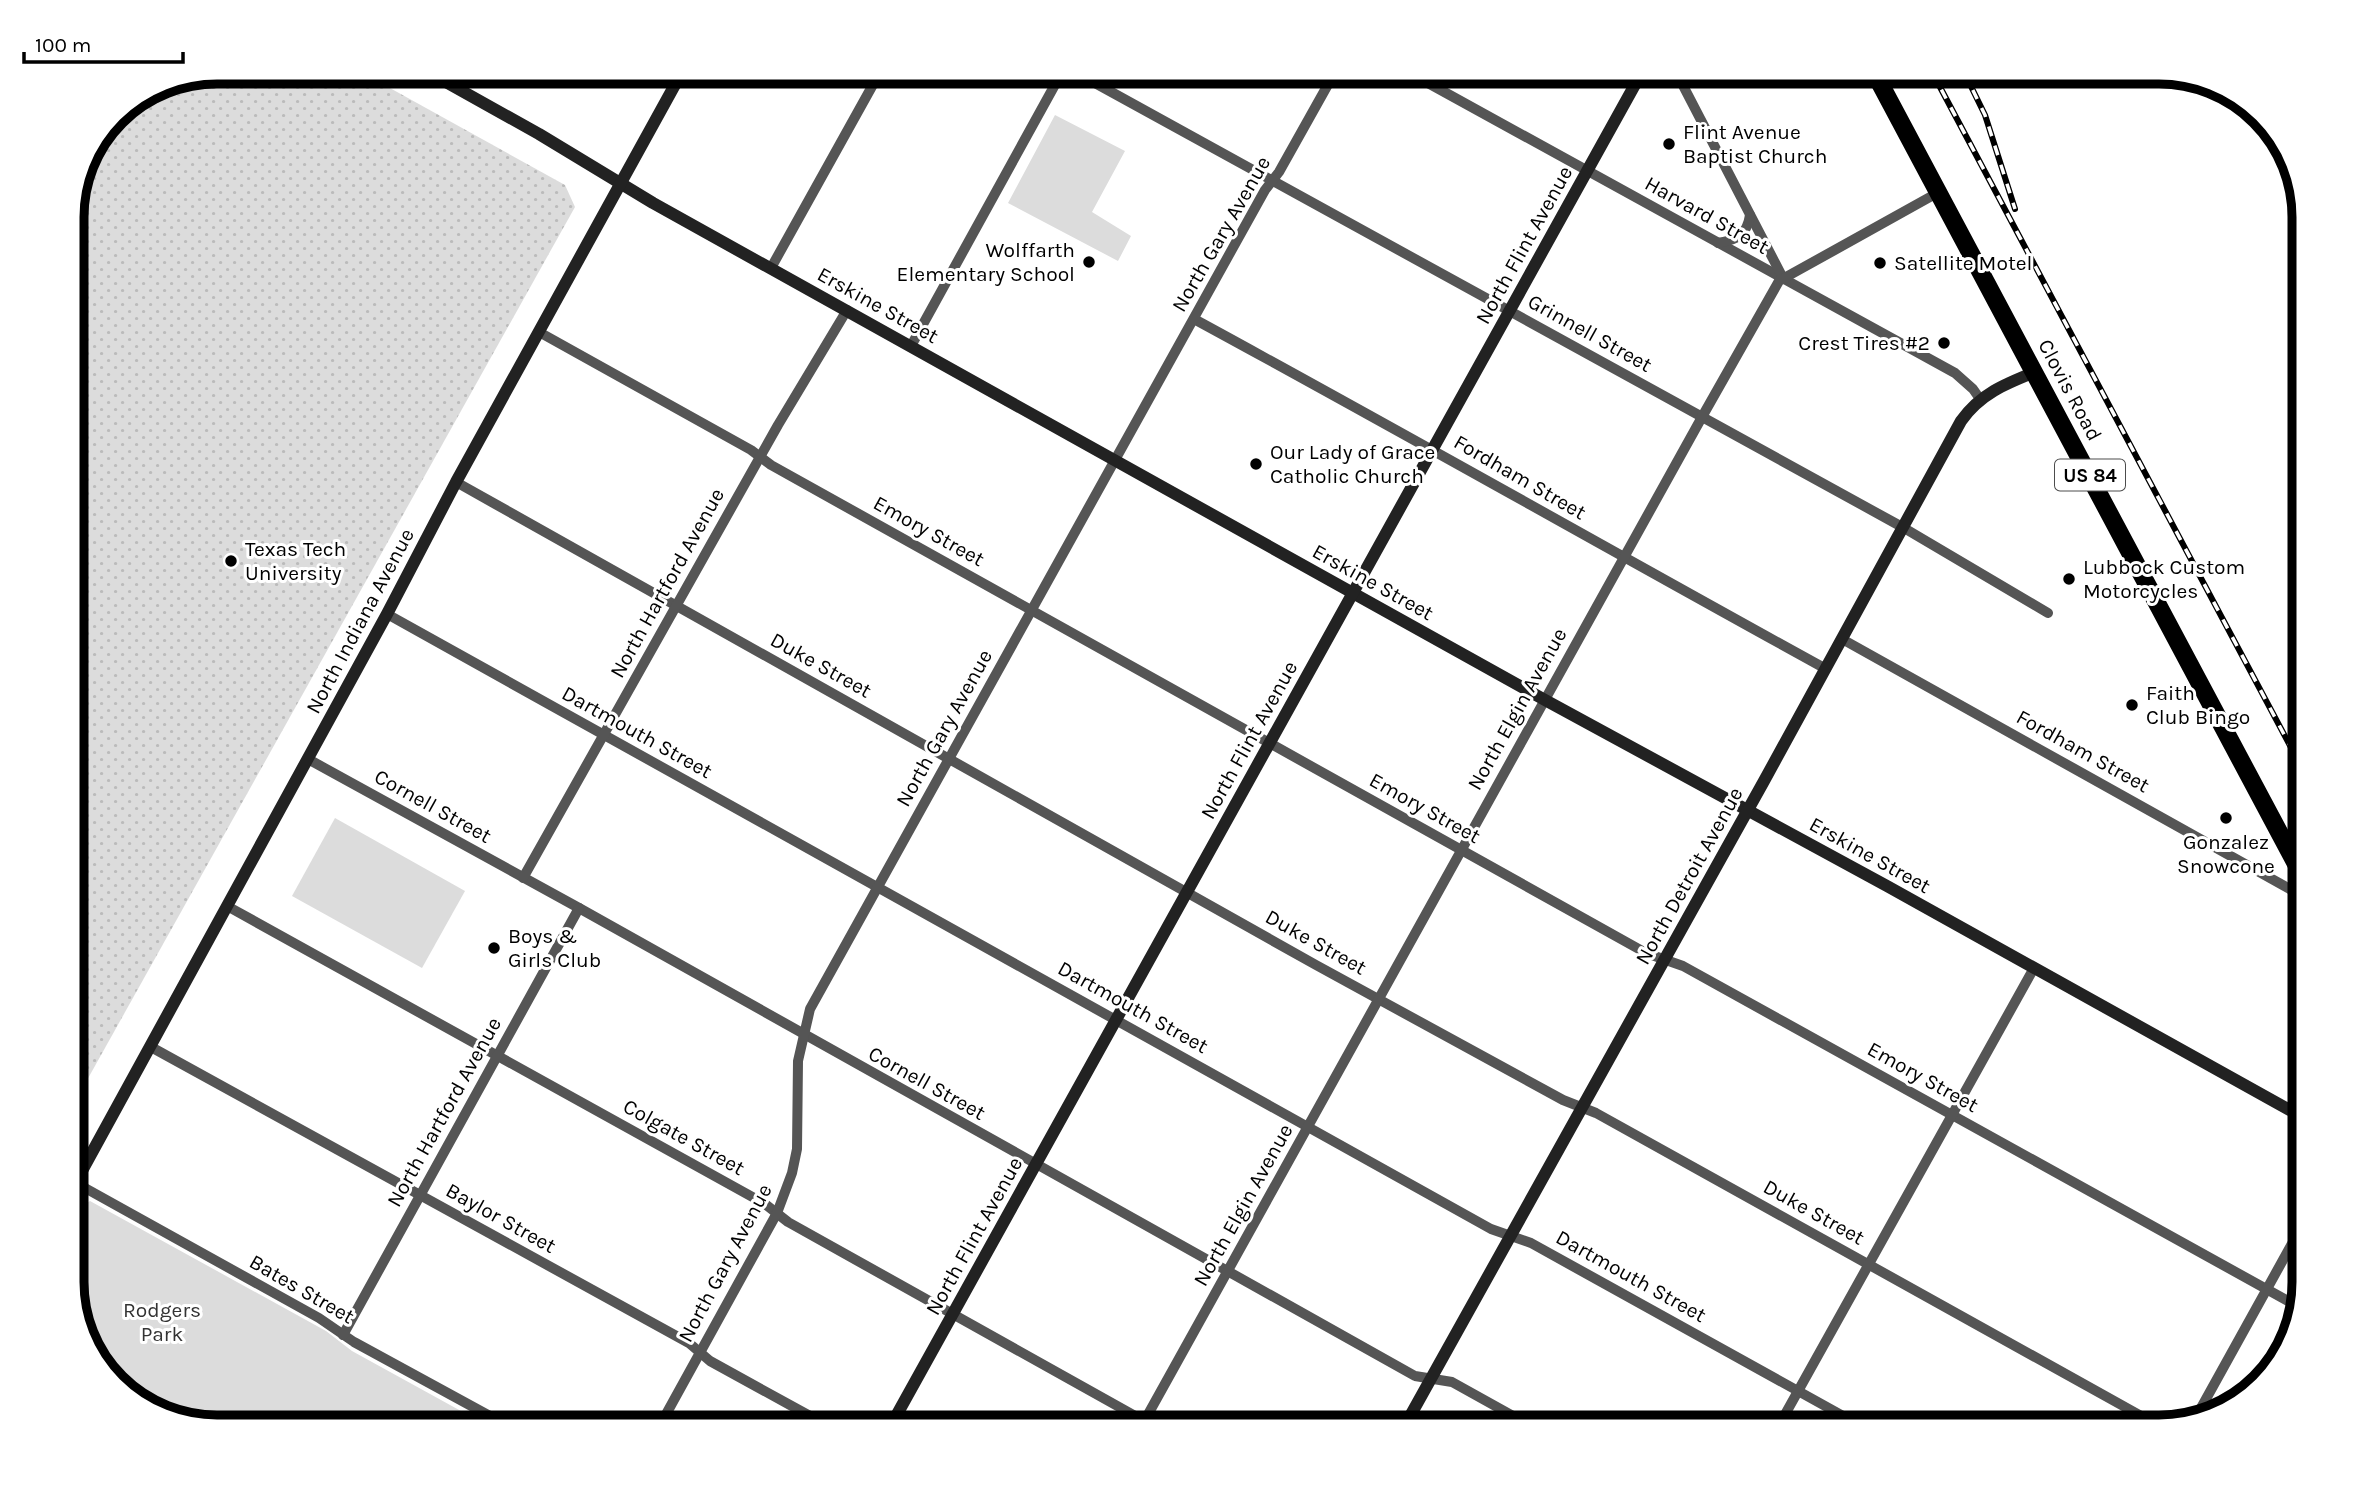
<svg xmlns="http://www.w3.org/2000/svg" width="2376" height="1499" viewBox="0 0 2376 1499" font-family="Karla,sans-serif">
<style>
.grass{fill:url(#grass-dots)}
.park{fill:#dcdcdc}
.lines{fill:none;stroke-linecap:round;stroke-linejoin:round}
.street{stroke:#555;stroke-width:10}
.secondary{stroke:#222;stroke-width:12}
.highway{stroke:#000;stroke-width:18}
.rail-casing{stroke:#000;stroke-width:6}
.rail{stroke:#fff;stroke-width:3.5;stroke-dasharray:10;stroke-linecap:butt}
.poi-dot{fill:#000;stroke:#fff;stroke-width:2.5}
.labels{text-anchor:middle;stroke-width:6;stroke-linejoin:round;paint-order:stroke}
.shield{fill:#fff;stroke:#4c4c4c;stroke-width:2}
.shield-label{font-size:19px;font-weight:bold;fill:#000}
.poi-label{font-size:21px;fill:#000;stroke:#fff;text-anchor:start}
.street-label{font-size:21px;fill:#000;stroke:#fff}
.park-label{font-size:21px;fill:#333;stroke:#fff}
.rim{fill:none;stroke:#000;stroke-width:9}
</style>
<defs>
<pattern id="grass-dots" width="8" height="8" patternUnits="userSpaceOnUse" patternTransform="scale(1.75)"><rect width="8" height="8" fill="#dcdcdc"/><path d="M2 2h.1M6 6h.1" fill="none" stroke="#bbb" stroke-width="1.8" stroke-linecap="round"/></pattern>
</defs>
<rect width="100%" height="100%" fill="#fff"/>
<polygon class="grass" points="217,72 361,72 565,185 575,207 72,1107 72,208 87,153 115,114 162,83"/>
<g class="park">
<polygon points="1055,115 1125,151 1092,212 1131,236 1118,261 1008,203"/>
<polygon points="335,818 465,891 422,968 292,896"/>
<polygon points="90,1201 326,1331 352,1351 490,1427 217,1427 188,1418 111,1376 91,1355 72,1291 72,1226 84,1205"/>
</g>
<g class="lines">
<g class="street">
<polyline points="1075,72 1904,528 2048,613"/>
<polyline points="1408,72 1955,373 1973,389 1980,399"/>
<polyline points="1676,72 1783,278"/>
<path d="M1718,243C1737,240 1747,235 1750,215"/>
<polyline points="771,268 880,72"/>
<path d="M1194,319C1406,434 1615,553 1826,669"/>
<polyline points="539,332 751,450 771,465 1646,953 1683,966 2297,1306"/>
<polyline points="911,346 1062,72"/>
<polyline points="456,482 1316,965 1563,1100 1596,1113 2161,1427"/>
<polyline points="387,614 1491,1229 1531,1243 1863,1427"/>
<polyline points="1842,639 2304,897"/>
<polyline points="308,759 579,908 1415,1376 1452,1382 1533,1427"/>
<polyline points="523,878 778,425 847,310"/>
<polyline points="227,906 765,1204 788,1222 1155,1427"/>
<polyline points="151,1047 689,1343 710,1361 830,1427"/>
<polyline points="76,1183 319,1318 354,1342 510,1427"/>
<polyline points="343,1335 579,908"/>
<polyline points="129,1394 152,1408"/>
<polyline points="2196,1417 2304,1222"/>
<polyline points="659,1427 777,1213 792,1173 797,1149 798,1061 810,1009 1265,190 1279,172 1335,72"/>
<polyline points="1141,1427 1702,417 1779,281 1939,192"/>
<polyline points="1778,1427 2034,968"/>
</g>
<g class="secondary">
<polyline points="428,72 539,134 653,203 1545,700 1887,886 2304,1118"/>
<polyline points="72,1189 387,614 456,482 682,72"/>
<polyline points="890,1427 1642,72"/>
<path d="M1404,1427L1764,781L1961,421C1980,394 2005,384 2035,372"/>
</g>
<polyline class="highway" points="1874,72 2304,879"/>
<g class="rail-casing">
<g id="rail">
<polyline points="1932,72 2304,772"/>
<polyline points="1964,72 1985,115 2015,209"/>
</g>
</g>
<use href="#rail" class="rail"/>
</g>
<g class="poi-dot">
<circle cx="1669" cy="144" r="7"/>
<circle cx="1089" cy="262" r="7"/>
<circle cx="1880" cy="263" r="7"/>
<circle cx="1944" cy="343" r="7"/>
<circle cx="1256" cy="464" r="7"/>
<circle cx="231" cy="561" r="7"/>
<circle cx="2069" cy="579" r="7"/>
<circle cx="2132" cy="705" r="7"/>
<circle cx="2226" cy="818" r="7"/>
<circle cx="494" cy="948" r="7"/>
</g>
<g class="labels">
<rect class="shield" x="2055" y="459.5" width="70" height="31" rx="5"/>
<g class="shield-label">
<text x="2090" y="482">US 84</text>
</g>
<g class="poi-label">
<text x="1683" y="139">Flint Avenue<tspan x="1683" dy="24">Baptist Church</tspan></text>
<text x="1075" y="257" text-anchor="end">Wolffarth<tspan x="1075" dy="24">Elementary School</tspan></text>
<text x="1894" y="270">Satellite Motel</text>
<text x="1930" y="350" text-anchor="end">Crest Tires #2</text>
<text x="1270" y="459">Our Lady of Grace<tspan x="1270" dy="24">Catholic Church</tspan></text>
<text x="245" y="556">Texas Tech<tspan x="245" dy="24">University</tspan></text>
<text x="2083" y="574">Lubbock Custom<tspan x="2083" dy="24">Motorcycles</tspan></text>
<text x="2146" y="700">Faith<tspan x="2146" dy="24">Club Bingo</tspan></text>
<text x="2226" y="849" text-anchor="middle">Gonzalez<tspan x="2226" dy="24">Snowcone</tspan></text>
<text x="508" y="943">Boys &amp;<tspan x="508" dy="24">Girls Club</tspan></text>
</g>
<g class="street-label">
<text transform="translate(1707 215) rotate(29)" y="7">Harvard Street</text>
<text transform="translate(1221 234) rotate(-60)" y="7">North Gary Avenue</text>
<text transform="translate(1524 245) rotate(-61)" y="7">North Flint Avenue</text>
<text transform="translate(878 305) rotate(29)" y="7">Erskine Street</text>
<text transform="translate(1590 333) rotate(29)" y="7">Grinnell Street</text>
<text transform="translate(2070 390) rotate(62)" y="7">Clovis Road</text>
<text transform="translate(1520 477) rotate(30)" y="7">Fordham Street</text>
<text transform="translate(929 531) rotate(29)" y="7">Emory Street</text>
<text transform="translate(1373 582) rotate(29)" y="7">Erskine Street</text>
<text transform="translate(667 583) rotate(-61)" y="7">North Hartford Avenue</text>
<text transform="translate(360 621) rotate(-62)" y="7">North Indiana Avenue</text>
<text transform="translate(821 665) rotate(29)" y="7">Duke Street</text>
<text transform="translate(1517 709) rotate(-61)" y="7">North Elgin Avenue</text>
<text transform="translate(944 728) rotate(-61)" y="7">North Gary Avenue</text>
<text transform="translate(637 732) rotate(29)" y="7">Dartmouth Street</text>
<text transform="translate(1249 740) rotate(-61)" y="7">North Flint Avenue</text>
<text transform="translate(2083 751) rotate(29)" y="7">Fordham Street</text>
<text transform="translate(433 806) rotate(29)" y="7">Cornell Street</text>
<text transform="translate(1425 808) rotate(29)" y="7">Emory Street</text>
<text transform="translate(1870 855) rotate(29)" y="7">Erskine Street</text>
<text transform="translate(1689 876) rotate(-61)" y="7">North Detroit Avenue</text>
<text transform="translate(1316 942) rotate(29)" y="7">Duke Street</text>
<text transform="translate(1133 1007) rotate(29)" y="7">Dartmouth Street</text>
<text transform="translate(1923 1077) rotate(29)" y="7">Emory Street</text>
<text transform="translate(927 1083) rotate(29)" y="7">Cornell Street</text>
<text transform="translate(444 1112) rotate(-61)" y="7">North Hartford Avenue</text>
<text transform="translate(684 1137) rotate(29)" y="7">Colgate Street</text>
<text transform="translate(1243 1205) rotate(-61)" y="7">North Elgin Avenue</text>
<text transform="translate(1814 1212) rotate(29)" y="7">Duke Street</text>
<text transform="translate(501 1218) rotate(29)" y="7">Baylor Street</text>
<text transform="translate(974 1236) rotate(-61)" y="7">North Flint Avenue</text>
<text transform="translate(725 1263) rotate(-62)" y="7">North Gary Avenue</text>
<text transform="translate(1631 1276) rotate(29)" y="7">Dartmouth Street</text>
<text transform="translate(302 1289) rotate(30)" y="7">Bates Street</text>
</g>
<g class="park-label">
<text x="162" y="1317">Rodgers<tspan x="162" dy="24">Park</tspan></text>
</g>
</g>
<path d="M0 0H2376V1499H0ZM217 84H2159A133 133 0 0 1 2292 217V1282A133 133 0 0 1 2159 1415H217A133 133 0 0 1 84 1282V217A133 133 0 0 1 217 84Z" fill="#fff" fill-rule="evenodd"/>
<path class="rim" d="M217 84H2159A133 133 0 0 1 2292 217V1282A133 133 0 0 1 2159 1415H217A133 133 0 0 1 84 1282V217A133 133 0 0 1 217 84Z"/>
<path d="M24 52v10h159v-10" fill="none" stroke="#000000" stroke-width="3.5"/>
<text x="35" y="52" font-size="21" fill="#000000" stroke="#ffffff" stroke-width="5" paint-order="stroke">100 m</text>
</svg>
